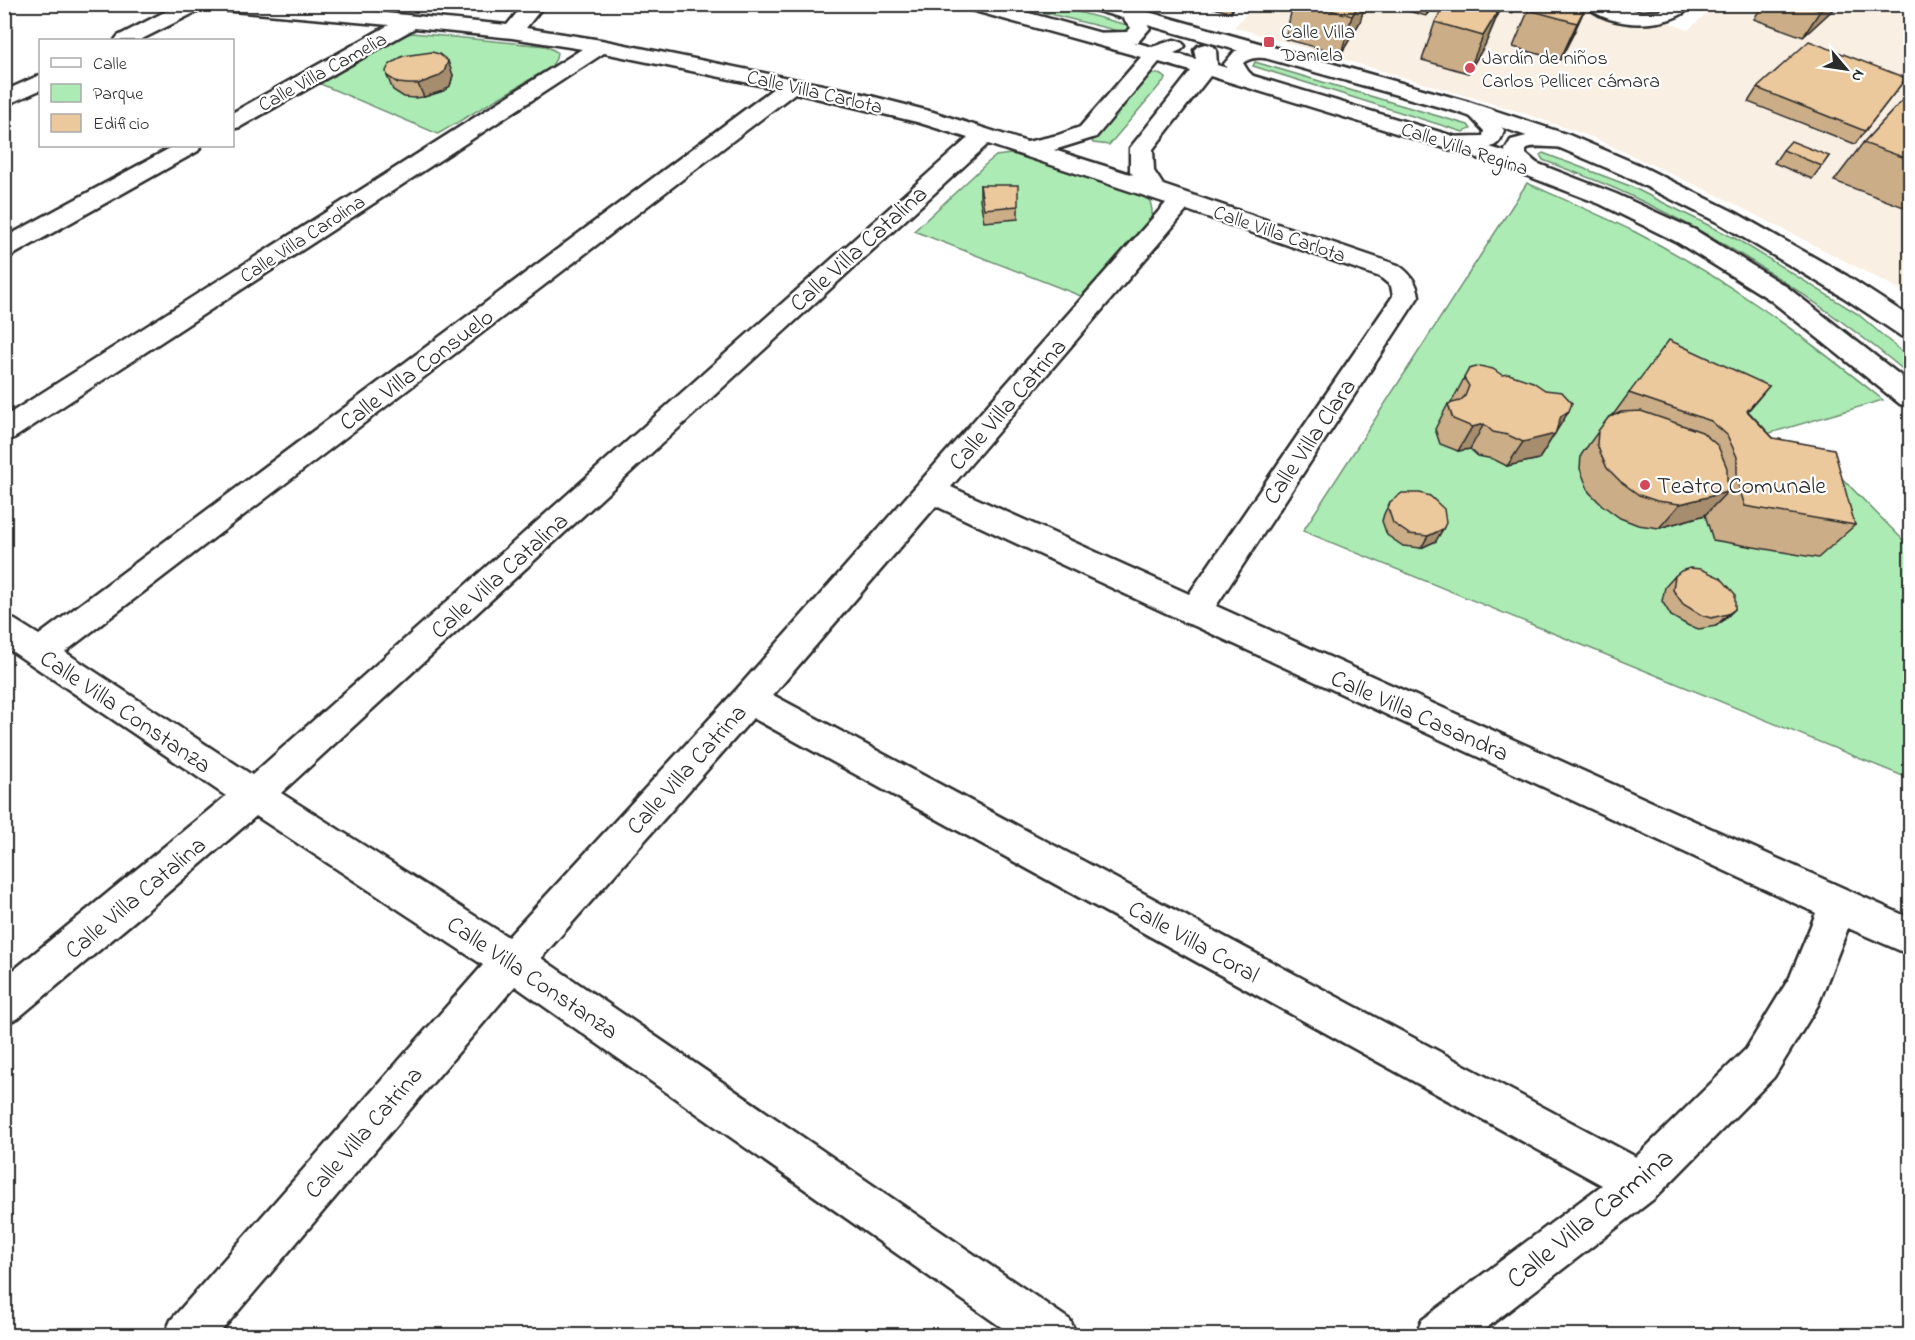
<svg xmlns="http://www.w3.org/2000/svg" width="1915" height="1340" viewBox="0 0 1915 1340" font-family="'Indie Flower',sans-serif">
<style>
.built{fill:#f9efe2}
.green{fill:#acecb4;stroke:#6c8c70;stroke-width:1.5}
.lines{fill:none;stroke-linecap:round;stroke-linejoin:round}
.lane-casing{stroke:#2b2b2b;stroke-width:5}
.street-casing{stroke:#2b2b2b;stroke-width:5}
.lane{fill:#fff;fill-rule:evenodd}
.street{fill:#fff;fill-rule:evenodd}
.wall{fill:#cbad87;stroke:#2b2b2b;stroke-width:1.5}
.shaded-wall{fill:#a58d6e;stroke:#2b2b2b;stroke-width:1.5}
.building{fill:#ecc99d;stroke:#2b2b2b;stroke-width:1.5}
.poi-dot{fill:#d1495b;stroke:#fff;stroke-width:2}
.labels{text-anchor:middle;stroke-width:4.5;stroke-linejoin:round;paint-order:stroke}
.far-poi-label{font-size:20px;fill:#2b2b2b;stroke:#fff;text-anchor:start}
.far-street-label{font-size:20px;fill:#2b2b2b;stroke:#fff}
.street-label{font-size:24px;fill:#2b2b2b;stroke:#fff}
.poi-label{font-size:24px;fill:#2b2b2b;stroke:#fff;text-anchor:start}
.near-street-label{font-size:28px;fill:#2b2b2b;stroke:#fff}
</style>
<rect width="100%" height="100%" fill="#fff"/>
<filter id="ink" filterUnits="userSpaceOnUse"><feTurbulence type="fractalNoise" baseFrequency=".0167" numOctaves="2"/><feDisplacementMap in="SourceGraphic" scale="12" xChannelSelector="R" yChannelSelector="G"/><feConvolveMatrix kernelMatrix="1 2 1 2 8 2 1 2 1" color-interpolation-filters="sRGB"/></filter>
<g filter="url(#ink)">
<polygon class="built" points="1256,4 1580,5 1594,13 1608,17 1642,23 1665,21 1688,30 1714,7 1709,5 1910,5 1910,280 1903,291 1717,195 1592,137 1514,110 1234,27"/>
<g class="green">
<polygon points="1014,5 1052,5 1131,26 1122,32"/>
<polygon points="412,33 546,46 557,52 556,59 551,67 438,134 318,83 399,37"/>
<polygon points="1255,62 1468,125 1471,129 1463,132 1253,66"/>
<polygon points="1149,73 1159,74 1166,78 1109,145 1093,143 1092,141"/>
<path d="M1543,153L1630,186L1738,240L1858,314L1910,359V375C1824,304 1729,241 1627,194C1600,181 1571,171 1543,160L1540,155Z"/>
<polygon points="1011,154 1025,156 1140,195 1150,201 1152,210 1152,220 1081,296 914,231 986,164 996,156"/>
<path d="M1527,183C1563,199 1600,215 1635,232C1724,277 1805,337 1883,400L1729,445L1817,453L1910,547V779L1303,531Z"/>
</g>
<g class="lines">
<g class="lane-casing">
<g id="lane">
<polygon points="1128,8 1134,9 1150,28 1138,42 1088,41 1085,37 1088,33 1127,32 1131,28 1119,13 1122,9"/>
<path d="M1254,47L1285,50L1288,54L1285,58C1271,61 1256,53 1243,63L1248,71L1258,81L1256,85L1249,87L1234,79L1224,64L1235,51Z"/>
<path d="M1476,106L1483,108L1504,130C1502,140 1497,146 1488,148L1438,145L1435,141L1438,137L1483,136L1484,131L1466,112L1469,108Z"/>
<path d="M1538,133L1573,138L1576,142L1573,146C1557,150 1542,144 1526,148V154L1547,172L1544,176C1528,180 1509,165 1505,150L1511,140Z"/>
</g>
</g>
<g class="street-casing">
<g id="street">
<polygon points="180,4 207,4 204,8 140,40 115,40 118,36"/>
<path d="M211,4H295L507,25L524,4H545L526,28L601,40L847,90L933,112L1027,142L1058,135L1080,127L1141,57L964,8L961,4H996L1152,47L1174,40L1181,42L1185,46L1181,50L1174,53L1196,59L1194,50L1198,46L1205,44L1212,46L1216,50L1217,65L1513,154L1616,194L1695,230L1787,287L1910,383V407L1900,404L1769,299L1677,242L1600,204L1497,164L1210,76L1153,149L1154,171L1163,185L1398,265C1410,273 1417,282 1419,296L1216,606L1910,918V955L1848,928L1818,1005L1774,1077L1655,1198L1476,1336H1415L1422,1320L1602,1185L753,718L541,958L1070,1320L1077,1336H1014L515,986L217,1336H164L171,1320L483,965L256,816L144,913L18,1018L4,1024V978L226,796L4,646V616L15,620L39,635L774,88L604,53L14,438L4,441V417L582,49L512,38L415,28L240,127L232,129V113L389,25L221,10L214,8ZM1159,62L1191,71L1130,148V171L1133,175L1054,150L1096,137ZM795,93L917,122L968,138L252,775L65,652ZM988,144L1166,203L737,689L508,937L281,793ZM1187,210L1380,277L1391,286L1393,296L1189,594L951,487ZM936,506L1181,620L1183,622L1195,626L1816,913L1790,977L1746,1049L1636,1157L773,695Z"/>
<polygon points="1084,4 1120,4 1166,17 1469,102 1569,135 1637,164 1736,213 1847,276 1910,317 1910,339 1901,336 1843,297 1719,223 1621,174 1553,145 1454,111 1087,8"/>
<path d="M1586,4H1612L1641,12L1659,11L1671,4H1693C1674,31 1604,29 1586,4Z"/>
<polygon points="40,75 40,90 4,106 4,91"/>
<polygon points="174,146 201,146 198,151 13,255 4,257 4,238"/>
</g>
</g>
<use href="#lane" class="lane"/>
<use href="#street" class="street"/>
</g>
<g class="wall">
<polygon points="1201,4 1236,4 1231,13"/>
<polygon points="1267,4 1287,4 1283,9"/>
<polygon points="1293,4 1365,4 1360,22 1341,54 1285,39"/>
<polygon points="1382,4 1434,4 1426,16"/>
<polygon points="1445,4 1517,4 1512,13 1500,10 1485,45 1468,73 1422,60 1435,22"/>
<polygon points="1531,4 1587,4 1560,60 1513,47"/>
<polygon points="1763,4 1839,4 1803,37 1754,19"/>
<polygon points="453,75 450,86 443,91 424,97 414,98 404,97 393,90 387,76"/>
<polygon points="1906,78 1855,144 1748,102 1757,88"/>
<polygon points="1911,91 1911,203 1906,208 1834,181 1863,143"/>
<polygon points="1783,150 1829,156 1812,179 1774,163"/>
<polygon points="980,185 1018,206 1018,219 984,222 980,199"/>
<polygon points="1469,369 1556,431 1539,459 1507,466 1493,459 1478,456 1470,449 1458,451 1440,444 1435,429 1448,404 1451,403"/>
<polygon points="1769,386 1748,411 1855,525 1818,558 1713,540 1705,515 1659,528 1638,525 1620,518 1602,505 1589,492 1580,469 1581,455 1608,418 1613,415 1629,393"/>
<polygon points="1390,502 1436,541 1421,548 1403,546 1387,535 1382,521 1384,514"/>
<polygon points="1675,576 1735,609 1716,626 1699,629 1689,626 1671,616 1662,601 1665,587"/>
</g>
<g class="shaded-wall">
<polygon points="1232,4 1236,4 1231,13"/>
<polygon points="1359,4 1365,4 1360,22 1341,54 1352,16"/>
<polygon points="1430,4 1434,4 1426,16"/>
<polygon points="1587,4 1574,33 1560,60 1577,23"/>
<polygon points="1827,4 1839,4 1803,37 1820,11"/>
<polygon points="1500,8 1485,45 1468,73 1483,36"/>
<polygon points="448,61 453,75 450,86 443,91 424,97 418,84"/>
<polygon points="1569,411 1539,459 1507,466 1523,442"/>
<polygon points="1484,424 1470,449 1458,451 1472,427"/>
<polygon points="1727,492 1705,515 1659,528 1680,504"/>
<polygon points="1443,529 1436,541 1421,548 1428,536"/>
<polygon points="1735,609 1723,621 1716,626 1728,614"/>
</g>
<g class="building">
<polygon points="1307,4 1359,4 1352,16"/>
<polygon points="1445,4 1488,4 1500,8 1483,36 1435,22"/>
<polygon points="1531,4 1587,4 1577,23 1529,10"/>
<polygon points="1801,4 1827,4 1820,11"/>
<polygon points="1809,41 1906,78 1865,131 1757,88"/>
<polygon points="432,52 439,54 448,61 444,72 437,77 418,84 408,84 398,83 387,76 386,71 389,65 403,56"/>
<polygon points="1911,91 1911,160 1863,143"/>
<polygon points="1791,141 1829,156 1822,166 1783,150"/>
<polygon points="980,185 1018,185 1018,206 984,209"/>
<polygon points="1669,340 1769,386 1747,411 1773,438 1834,449 1855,525 1745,506 1737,481 1737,457 1727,435 1711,421 1629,393"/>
<polygon points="1480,366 1493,369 1502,375 1509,374 1533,382 1545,390 1562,392 1572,403 1569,411 1561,416 1555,434 1523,442 1508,435 1493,432 1484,424 1472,427 1453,419 1448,404 1460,401 1465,396 1469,386 1464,378 1469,369"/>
<polygon points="1641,411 1702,432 1718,446 1727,468 1727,492 1680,504 1657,501 1639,495 1620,481 1607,468 1601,455 1597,444 1598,431 1608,418 1621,412"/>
<polygon points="1402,493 1420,493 1430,496 1444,509 1446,523 1443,529 1428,536 1409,534 1393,523 1388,508 1390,502"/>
<polygon points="1690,568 1701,569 1721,578 1735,594 1735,609 1728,614 1711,618 1701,615 1683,604 1673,590 1675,576 1681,571"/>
</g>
</g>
<g class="poi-dot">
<rect x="1263" y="36" width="12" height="12" rx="3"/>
<circle cx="1470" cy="68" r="6"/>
<circle cx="1645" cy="485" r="6"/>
</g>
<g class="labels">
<g class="far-poi-label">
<text x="1281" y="38">Calle Villa<tspan x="1281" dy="23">Daniela</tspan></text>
<text x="1482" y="64">Jardín de niños<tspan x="1482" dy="23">Carlos Pellicer cámara</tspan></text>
</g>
<g class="far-street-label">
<text transform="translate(322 71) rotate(-29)" y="7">Calle Villa Camelia</text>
<text transform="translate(815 91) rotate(13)" y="7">Calle Villa Carlota</text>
<text transform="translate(1465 148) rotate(18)" y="7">Calle Villa Regina</text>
<text transform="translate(1280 233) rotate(19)" y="7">Calle Villa Carlota</text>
<text transform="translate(302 238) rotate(-33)" y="7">Calle Villa Carolina</text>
</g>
<g class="street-label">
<text transform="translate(858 248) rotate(-42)" y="8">Calle Villa Catalina</text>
<text transform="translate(416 369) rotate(-37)" y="8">Calle Villa Consuelo</text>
<text transform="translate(1007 404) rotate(-49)" y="8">Calle Villa Catrina</text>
<text transform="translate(1309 441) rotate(-56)" y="8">Calle Villa Clara</text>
<text transform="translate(499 575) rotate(-42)" y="8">Calle Villa Catalina</text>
<text transform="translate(126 711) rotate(34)" y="8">Calle Villa Constanza</text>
<text transform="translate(1420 715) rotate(24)" y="8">Calle Villa Casandra</text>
<text transform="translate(686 769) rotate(-48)" y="8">Calle Villa Catrina</text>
<text transform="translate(135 897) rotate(-40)" y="8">Calle Villa Catalina</text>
<text transform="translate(1194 941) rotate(29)" y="8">Calle Villa Coral</text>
<text transform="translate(533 977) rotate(34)" y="8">Calle Villa Constanza</text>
<text transform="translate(363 1132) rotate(-49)" y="8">Calle Villa Catrina</text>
</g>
<g class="poi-label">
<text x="1657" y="493">Teatro Comunale</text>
</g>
<g class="near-street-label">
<text transform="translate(1589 1217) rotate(-39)" y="10">Calle Villa Carmina</text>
</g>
</g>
<rect width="1915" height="1340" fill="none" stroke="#fff" stroke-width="24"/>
<rect x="12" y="12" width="1891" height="1316" fill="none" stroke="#2b2b2b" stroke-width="2" filter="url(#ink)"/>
<rect x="39" y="39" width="195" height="108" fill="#ffffff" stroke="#aaaaaa" stroke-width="1.5"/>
<rect x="51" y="58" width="30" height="9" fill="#ffffff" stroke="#aaaaaa" stroke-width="1.5"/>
<text x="93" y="69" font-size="18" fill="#2b2b2b">Calle</text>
<rect x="51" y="84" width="30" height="18" fill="#acecb4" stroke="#aaaaaa" stroke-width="1.5"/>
<text x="93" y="99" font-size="18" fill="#2b2b2b">Parque</text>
<rect x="51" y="114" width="30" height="18" fill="#ecc99d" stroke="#aaaaaa" stroke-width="1.5"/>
<text x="93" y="129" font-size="18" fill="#2b2b2b">Edificio</text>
<g transform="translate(1846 69) rotate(119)" stroke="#ffffff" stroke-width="4.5" paint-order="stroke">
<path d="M0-4.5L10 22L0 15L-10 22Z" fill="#2b2b2b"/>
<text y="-9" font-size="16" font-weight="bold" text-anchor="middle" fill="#2b2b2b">N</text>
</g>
</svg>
